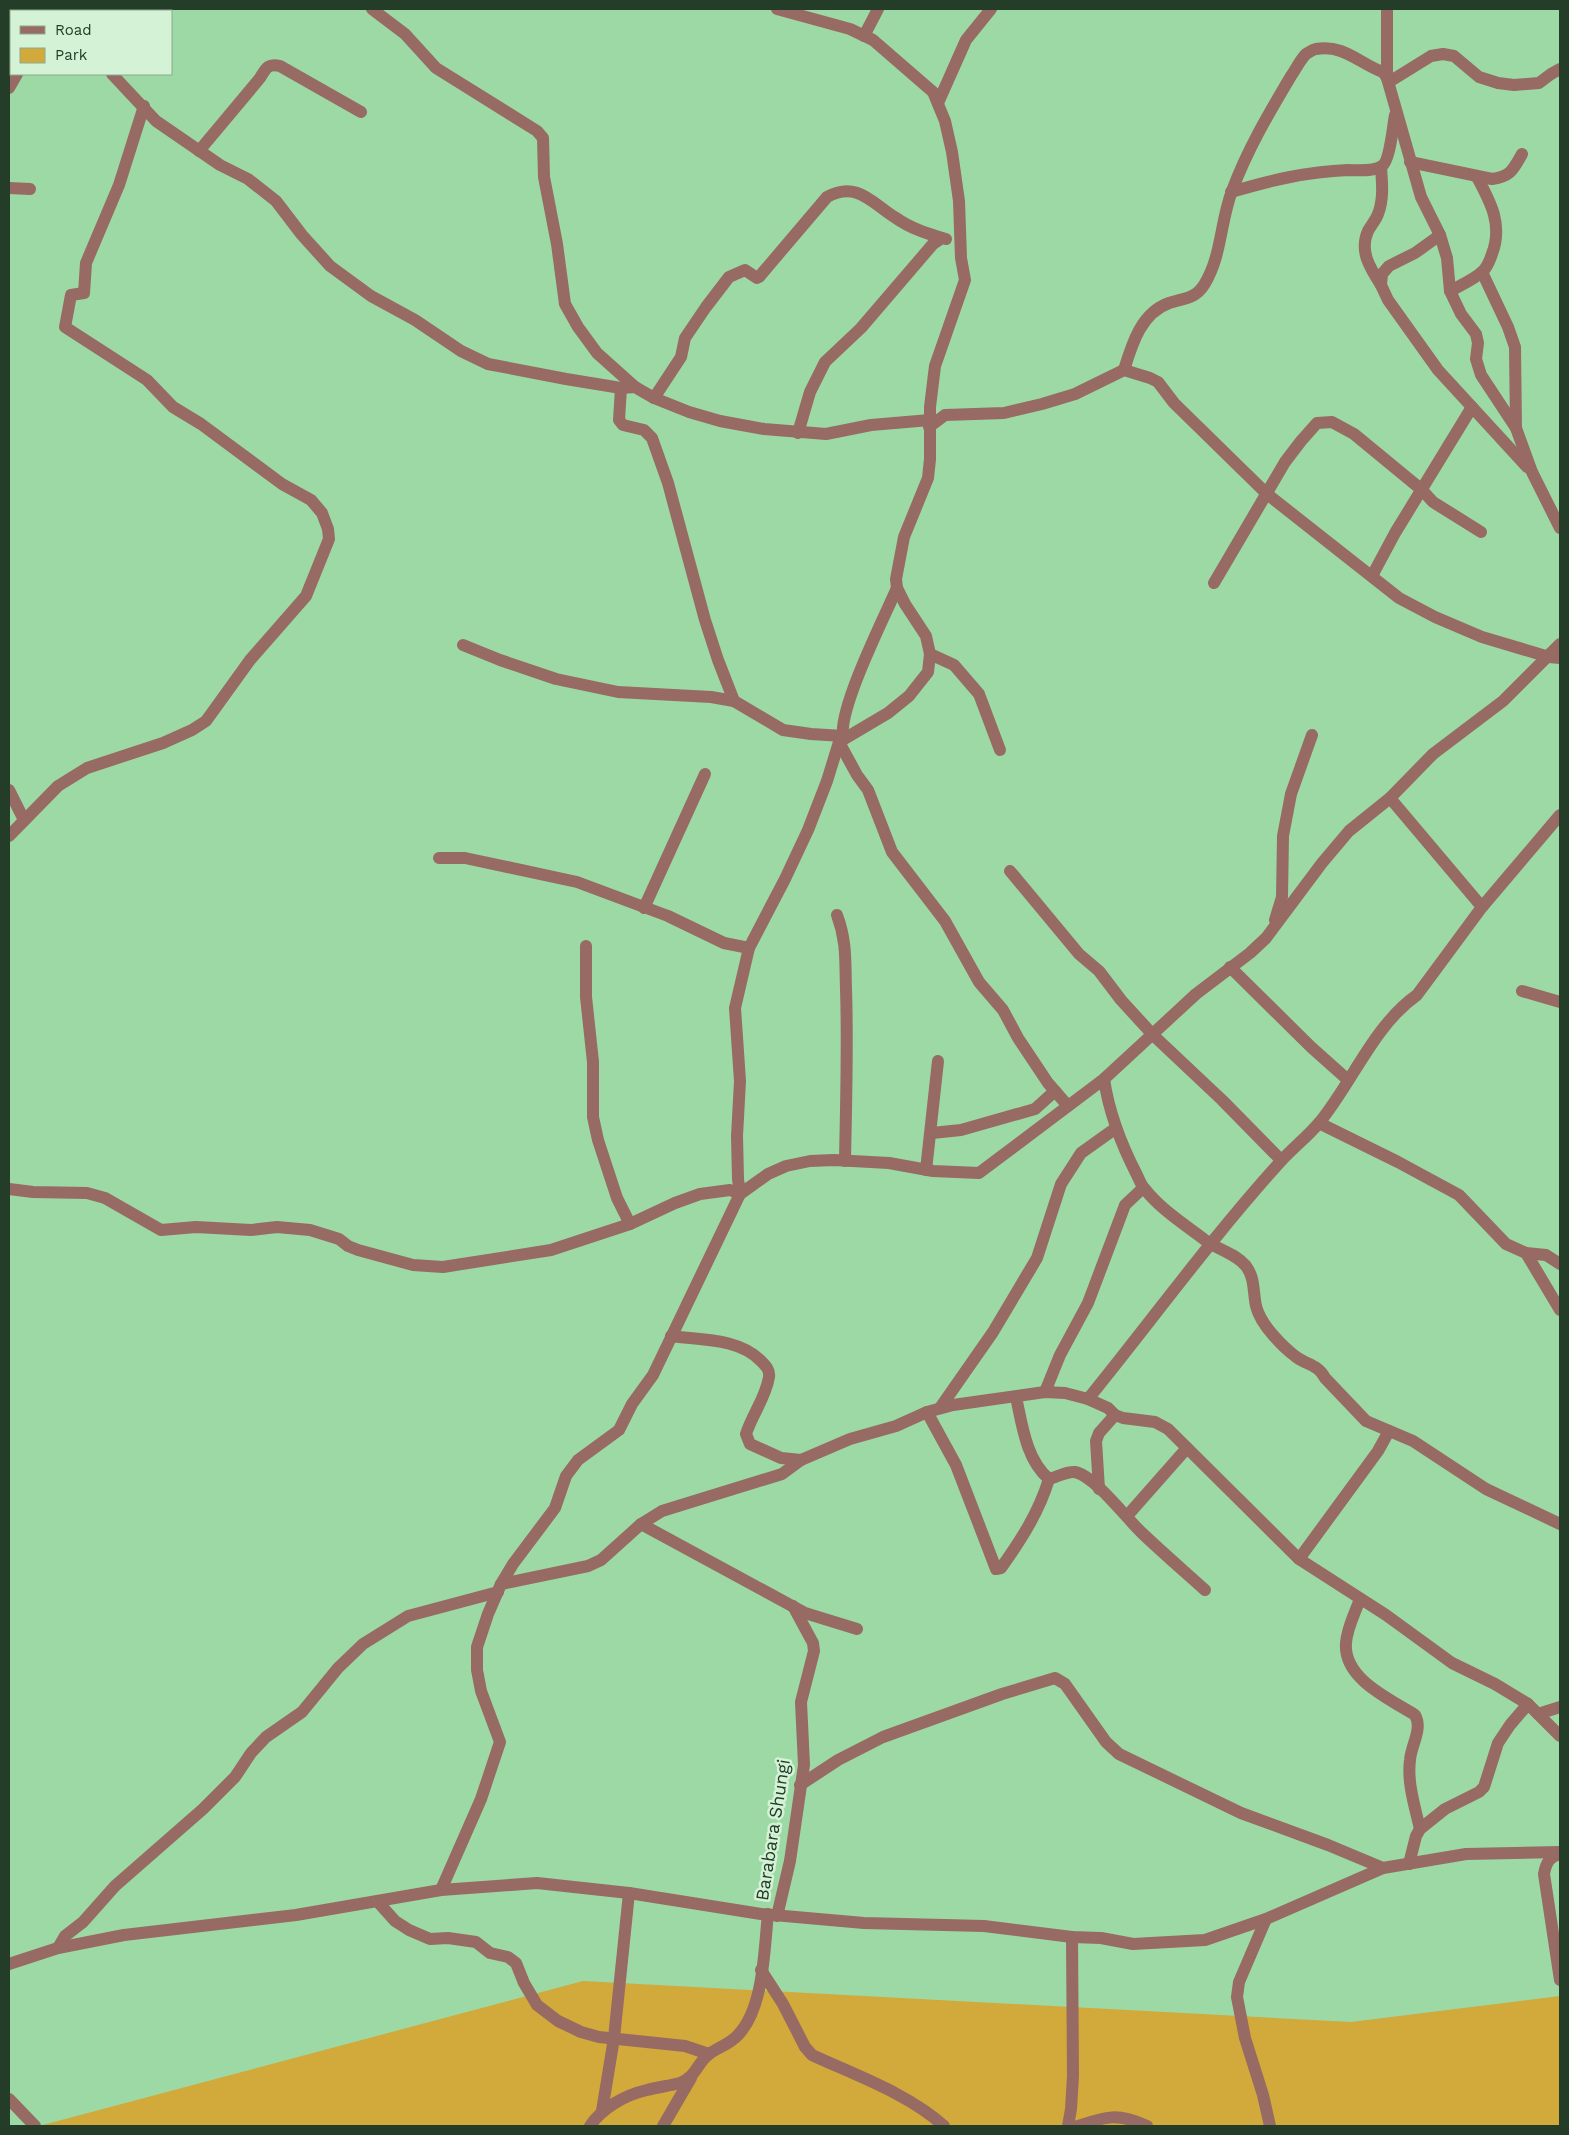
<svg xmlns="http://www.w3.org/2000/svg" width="1569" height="2135" viewBox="0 0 1569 2135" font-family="'Work Sans',sans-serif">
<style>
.green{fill:#d2a93b}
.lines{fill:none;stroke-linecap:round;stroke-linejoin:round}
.minor{stroke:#976a63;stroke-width:12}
.labels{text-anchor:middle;stroke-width:5;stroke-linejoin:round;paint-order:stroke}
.street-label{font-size:18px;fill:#243d28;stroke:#d4f2d6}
</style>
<rect width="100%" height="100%" fill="#9dd9a4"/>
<polygon class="green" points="583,1981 1351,2022 1560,1996 1560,2126 39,2126"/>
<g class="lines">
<g class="minor">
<polyline points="39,9 39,11"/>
<polyline points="372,9 405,34 436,68 537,131 543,138 544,177 557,244 565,304 578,327 597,353 635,387"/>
<polyline points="1387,9 1387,78 1421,197 1440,235 1447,258 1450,291 1461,314 1476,334 1478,343 1476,359 1481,375 1516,428 1532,472 1560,528"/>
<polyline points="66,11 67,9"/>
<polyline points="164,11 165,9"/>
<polyline points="864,36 878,9"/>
<polyline points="112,74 156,121 220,165 248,179 276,201 302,235 330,266 371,296 415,320 461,351 488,364 566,379 621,388 635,387 654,398 689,412 720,421 764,429 826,434 871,425 930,420"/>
<polyline points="1389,82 1431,56 1443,54 1454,56 1479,77 1498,83 1514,85 1539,83 1551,74 1560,69"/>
<polyline points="9,88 17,74"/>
<polyline points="938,103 966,40 991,9"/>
<path d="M199,151L260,78C266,68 268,63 280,66L361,112"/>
<path d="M1410,162L1492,179C1511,176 1513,170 1522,154"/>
<polyline points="9,188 30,189"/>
<path d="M1231,192C1272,180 1305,172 1348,170C1358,170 1373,172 1382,166C1390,161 1393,125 1395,115"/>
<polyline points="1440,235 1415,253 1389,266 1382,274 1381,285 1388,300 1438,370 1527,467"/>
<polyline points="1482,272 1508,327 1515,347 1516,428"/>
<path d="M1381,285C1370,268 1359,251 1368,231C1371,225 1376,220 1378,214C1384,199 1382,182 1381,167"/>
<path d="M1450,291C1461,285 1475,279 1483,271C1488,266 1490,260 1492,254C1503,225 1491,203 1477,177"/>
<path d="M1124,370C1132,344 1141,313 1169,303C1184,298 1195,299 1204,285C1222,256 1220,222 1232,191C1247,150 1269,113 1291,76C1296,69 1300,60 1306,54C1309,52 1312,50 1316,49C1344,44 1360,64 1383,72L1387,78"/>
<polyline points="621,388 619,420 623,425 644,430 652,438 668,483 705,620 718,660 734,701"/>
<path d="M654,398L681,357L685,338L706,307L729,277L745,270L757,278L759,277L827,197C857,180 873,204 896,218C910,228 926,233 942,238"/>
<polyline points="929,427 945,415 1004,413 1042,404 1075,394 1124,370 1150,378 1158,382 1174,403 1267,494 1399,598 1435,617 1482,637 1549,657 1560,658"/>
<polyline points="798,433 810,392 825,362 861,328 933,244 942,238 946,239"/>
<polyline points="1372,576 1395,533 1472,407"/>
<polyline points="1214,583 1285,462 1301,441 1317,423 1332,422 1354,434 1422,490 1433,502 1481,532"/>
<path d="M897,588C884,618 839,707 843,736L839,742L857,775L868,790L892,852L945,921L979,982L1003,1010L1018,1038L1048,1083L1068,1106"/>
<polyline points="463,645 500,660 556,679 618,692 711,697 734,701 783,730 811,734 843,736"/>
<polyline points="930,654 954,665 979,694 1000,750"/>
<polyline points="9,790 24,820"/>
<polyline points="1390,798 1482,907"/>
<polyline points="9,836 58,786 87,768 163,743 192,730 206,721 250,660 306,596 329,539 328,529 322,513 311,500 282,484 201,424 173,407 147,380 65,327 71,295 84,293 86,263 119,185 144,106"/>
<polyline points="439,858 465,858 577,882 668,916 724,943 749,948"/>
<polyline points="1010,871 1079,954 1099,971 1121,1000 1153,1035 1222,1100 1281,1160"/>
<polyline points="644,908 705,774"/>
<path d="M837,915C847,942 845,961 846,989C848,1046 846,1104 845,1161"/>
<polyline points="1275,920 1282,897 1283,836 1291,794 1312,735"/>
<polyline points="586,946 586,997 593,1062 593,1117 598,1140 617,1198 630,1224"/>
<polyline points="1230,967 1311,1047 1348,1080"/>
<polyline points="1522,991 1560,1002"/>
<path d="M1104,1079C1109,1113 1121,1144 1137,1175C1139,1179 1141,1185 1144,1188C1160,1209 1184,1224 1205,1240C1218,1250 1235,1253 1246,1266C1255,1278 1253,1292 1256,1306C1259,1318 1266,1327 1273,1335C1280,1343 1287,1350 1295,1356C1306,1365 1318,1364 1325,1378L1366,1421L1413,1441L1486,1489L1560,1524"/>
<polyline points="1319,1123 1398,1162 1459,1195 1506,1244 1526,1253 1546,1255 1560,1264"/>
<polyline points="932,1133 961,1130 1035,1109 1055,1091"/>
<polyline points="926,1170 938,1061"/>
<polyline points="9,1189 33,1192 87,1193 105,1198 161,1230 196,1227 251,1230 277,1227 310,1230 339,1239 348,1246 358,1250 413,1265 443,1267 551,1250 630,1224 675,1203 700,1194 730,1190 740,1194 768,1174 786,1166 810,1161 834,1160 889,1163 933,1171 979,1173 1104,1079 1196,994 1250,953 1266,938 1322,863 1349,831 1390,798 1433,754 1503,701 1560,644"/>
<polyline points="1526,1253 1560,1310"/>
<path d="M671,1336C701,1340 739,1338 761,1361C766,1366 770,1370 769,1377C766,1397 752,1415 746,1434L750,1444L781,1458L801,1460L850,1439L896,1426L927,1412L953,1405L1045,1392L1065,1393L1088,1399L1108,1408L1115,1415L1123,1418L1155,1422L1168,1429L1299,1559L1386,1615L1452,1663L1495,1684L1528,1704L1560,1736"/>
<polyline points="1045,1392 1060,1355 1088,1303 1125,1205 1143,1188"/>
<path d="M1016,1397C1022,1424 1026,1460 1049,1479C1057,1477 1067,1471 1075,1472C1095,1476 1127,1519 1142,1533C1163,1553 1184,1571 1205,1590"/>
<path d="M1088,1399C1152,1320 1213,1236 1281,1161C1293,1148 1307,1137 1319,1123C1352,1083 1374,1025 1417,995L1482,907L1560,815"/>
<polyline points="940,1408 993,1332 1037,1258 1061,1184 1081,1153 1116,1128"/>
<path d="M927,1412L956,1465L996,1569L1001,1568C1021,1540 1039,1512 1049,1479"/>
<polyline points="1099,1489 1096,1441 1099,1433 1115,1415"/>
<polyline points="1127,1516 1187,1448"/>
<polyline points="641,1524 805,1613 857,1629"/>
<polyline points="1299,1559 1378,1451 1389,1431"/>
<polyline points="501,1584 588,1566 601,1560 641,1524 662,1511 782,1474 801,1460"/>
<path d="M1360,1599C1355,1613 1347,1628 1346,1643C1343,1679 1390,1699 1415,1715C1423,1729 1411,1745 1410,1760C1407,1783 1415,1807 1420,1829"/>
<polyline points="1538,1714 1560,1707"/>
<polyline points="800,1785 838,1760 883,1737 1002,1694 1055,1678 1065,1684 1106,1742 1119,1754 1241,1813 1328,1845 1383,1868"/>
<path d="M1560,1854C1549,1857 1546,1863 1544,1874L1560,1980"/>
<polyline points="1409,1864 1416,1836 1420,1829 1445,1809 1479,1792 1484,1787 1498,1743 1510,1725 1528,1704"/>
<polyline points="441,1890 481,1799 500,1742 481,1691 477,1670 477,1647 488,1614 501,1584 513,1564 555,1508 566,1476 578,1460 619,1430 632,1404 653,1375 740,1194 738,1179 737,1136 740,1081 735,1008 749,948 785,879 808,830 827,781 839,742 888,713 909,696 928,672 930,654 926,636 905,604 897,588 896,579 904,537 928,478 930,459 930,407 935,366 965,280 961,258 959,201 952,152 945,121 933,92 873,40 850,29 777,9"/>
<polyline points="378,1902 395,1921 409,1930 430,1939 448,1938 476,1942 490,1953 508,1957 516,1963 524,1983 537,2005 558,2021 581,2032 599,2037 685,2046 709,2054"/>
<polyline points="777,1916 790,1861 804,1765 801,1702 814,1651 813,1643 793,1606"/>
<polyline points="1266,1919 1239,1982 1237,1997 1245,2038 1263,2095 1270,2126"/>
<polyline points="58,1948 65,1936 83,1922 115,1886 203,1809 235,1777 251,1753 266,1737 302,1712 338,1668 363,1644 408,1616 498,1592"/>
<polyline points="9,1964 58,1948 124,1935 296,1915 441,1890 537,1883 629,1893 761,1914 864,1923 984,1926 1072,1937 1101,1938 1133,1944 1205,1940 1266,1919 1383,1868 1466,1854 1560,1852"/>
<path d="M761,1970L783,2004L805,2047L812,2055C855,2075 909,2094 944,2126"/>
<polyline points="9,2099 35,2126"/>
<polyline points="602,2111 614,2038 629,1893"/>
<path d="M590,2126C602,2108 625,2095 647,2090C658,2087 669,2086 680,2083C696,2077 697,2063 709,2054C719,2047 730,2044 738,2035C764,2008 764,1950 768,1914"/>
<polyline points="663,2126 691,2078"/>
<polyline points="1068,2126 1071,2109 1073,2076 1072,1937"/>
<path d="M1078,2126C1107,2116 1118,2113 1147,2126"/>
</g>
</g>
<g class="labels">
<g class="street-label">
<text transform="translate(773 1830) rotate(-81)" y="6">Barabara Shungi</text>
</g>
</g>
<rect width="1569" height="2135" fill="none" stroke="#243d28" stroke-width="20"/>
<rect x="10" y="10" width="162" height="65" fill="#d4f2d6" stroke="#8eaa90"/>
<rect x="20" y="26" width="25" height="8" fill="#976a63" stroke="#8eaa90"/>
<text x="55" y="35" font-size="15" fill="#243d28">Road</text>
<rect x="20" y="48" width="25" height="15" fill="#d2a93b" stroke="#8eaa90"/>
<text x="55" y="60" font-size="15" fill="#243d28">Park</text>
</svg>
